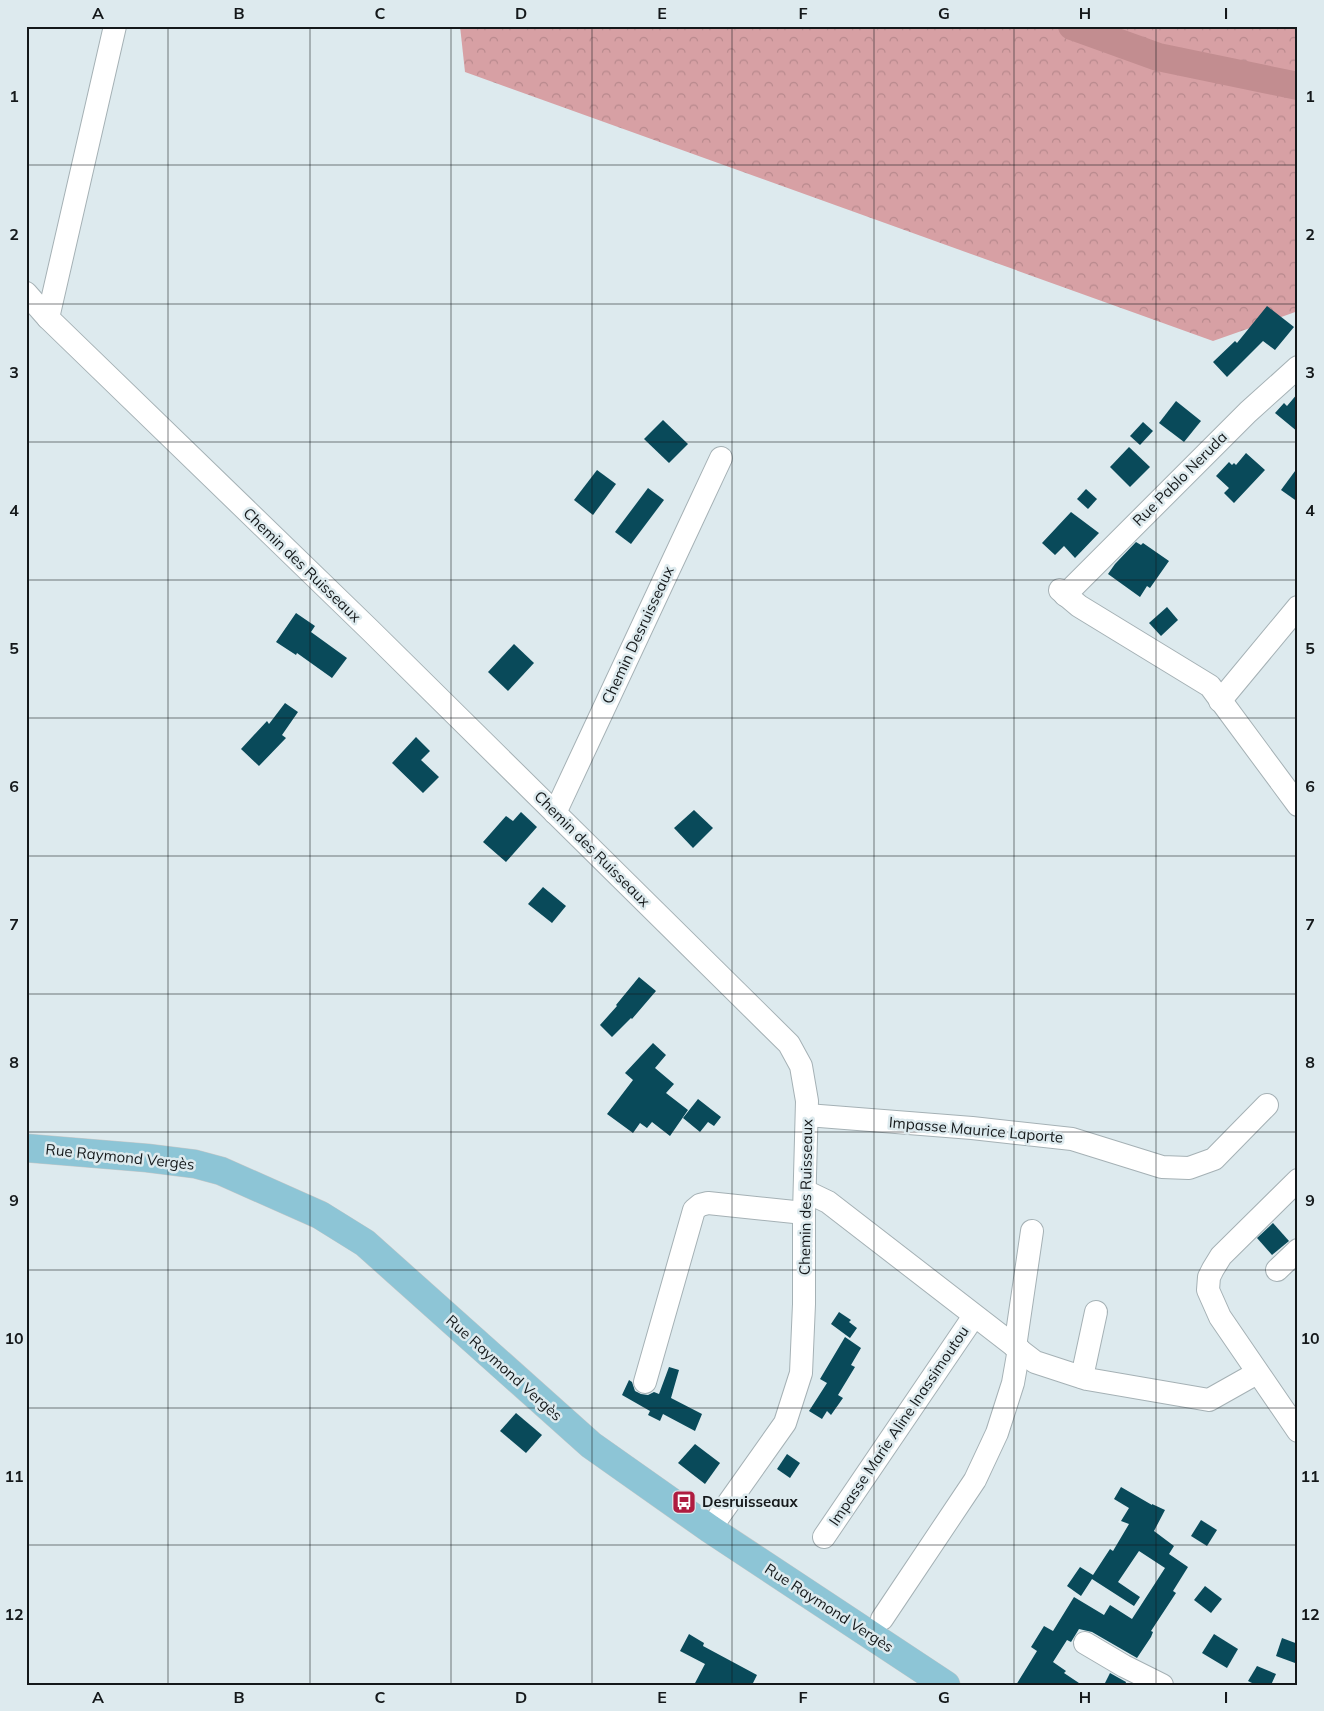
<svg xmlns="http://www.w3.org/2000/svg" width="1324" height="1711" viewBox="0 0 1324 1711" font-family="Mulish,sans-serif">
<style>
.forest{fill:url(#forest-crowns)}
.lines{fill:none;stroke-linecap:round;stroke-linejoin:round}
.river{stroke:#c28d90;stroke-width:28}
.building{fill:#094a5a}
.minor-casing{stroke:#a5b1b5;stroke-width:24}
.major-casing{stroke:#c7c8c8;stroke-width:29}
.minor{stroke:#fff;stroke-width:22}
.major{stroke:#8dc5d6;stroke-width:28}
.grid{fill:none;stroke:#14181a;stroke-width:1;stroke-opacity:0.55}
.labels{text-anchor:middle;stroke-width:5;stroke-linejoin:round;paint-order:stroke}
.street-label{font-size:15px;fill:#14181a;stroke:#ddeaee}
.poi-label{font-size:15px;font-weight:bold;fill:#14181a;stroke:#ddeaee;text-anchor:start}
.neatline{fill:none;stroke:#14181a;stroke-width:2}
.grid-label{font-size:16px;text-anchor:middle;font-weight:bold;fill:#14181a}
</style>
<defs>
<pattern id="forest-crowns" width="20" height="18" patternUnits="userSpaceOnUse" patternTransform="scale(1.25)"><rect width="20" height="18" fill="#d7a0a4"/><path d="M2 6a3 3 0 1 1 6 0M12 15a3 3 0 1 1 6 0" fill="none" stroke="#b8898d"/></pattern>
</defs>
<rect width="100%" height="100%" fill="#ddeaee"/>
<polygon class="forest" points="460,26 1298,26 1298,311 1213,341 465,72"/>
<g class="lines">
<polyline class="river" points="1072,26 1158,57 1298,86"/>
</g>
<g class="building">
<polygon points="1267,306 1294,327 1275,350 1263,341 1227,377 1213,362 1235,341 1237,343"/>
<polygon points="1298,393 1298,432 1275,413 1284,403 1287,406"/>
<polygon points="1176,401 1201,421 1184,442 1159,423"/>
<polygon points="663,420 688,444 669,463 644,439"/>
<polygon points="1143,422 1153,431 1140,445 1130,436"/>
<polygon points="1129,447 1150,467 1130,487 1110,467"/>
<polygon points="1246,453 1265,470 1234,503 1224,493 1229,488 1216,476 1229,462 1232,465 1234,463 1236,465"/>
<polygon points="1298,467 1298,502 1281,490"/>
<polygon points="597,470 616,484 593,515 574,500"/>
<polygon points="648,488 664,500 631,544 615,532"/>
<polygon points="1086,489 1097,499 1088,509 1077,499"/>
<polygon points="1071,512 1099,533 1075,558 1064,546 1055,555 1042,543"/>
<polygon points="1136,542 1141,545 1143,543 1169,561 1150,588 1147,586 1140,597 1108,574 1115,564"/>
<polygon points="1167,607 1178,620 1161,636 1149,623"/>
<polygon points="296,613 315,626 311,632 347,658 332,678 297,653 296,655 276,642"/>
<polygon points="514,644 534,663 508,691 488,672"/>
<polygon points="285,703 298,712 282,735 286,738 259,766 241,749 267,721 269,724"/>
<polygon points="416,737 430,751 421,760 439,777 423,793 392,763"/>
<polygon points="694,810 713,828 693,848 674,828"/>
<polygon points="521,812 537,827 506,862 483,842 506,816 513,821"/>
<polygon points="543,887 566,906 552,923 528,904"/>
<polygon points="639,977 656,991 632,1019 631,1018 612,1037 600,1025 617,1006 616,1005"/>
<polygon points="653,1043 666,1055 655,1068 674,1084 666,1093 688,1110 670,1136 652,1122 647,1128 640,1123 633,1133 607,1114 633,1080 625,1073"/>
<polygon points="698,1099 721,1117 714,1126 708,1122 700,1132 683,1118"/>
<polygon points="1273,1223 1289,1241 1272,1255 1257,1238"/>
<polygon points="839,1312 851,1320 849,1322 857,1328 850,1338 831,1324"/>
<polygon points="845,1337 861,1348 851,1365 855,1367 838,1395 843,1398 831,1415 827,1411 822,1419 809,1411 827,1383 820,1379"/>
<polygon points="669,1367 679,1370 671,1398 702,1414 695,1431 663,1414 660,1421 648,1415 650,1411 622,1395 629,1380 632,1382 635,1391 641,1394 648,1395 654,1392 659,1394"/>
<polygon points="516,1413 542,1435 526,1453 500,1431"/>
<polygon points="695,1444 720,1463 705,1484 678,1463"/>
<polygon points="787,1454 800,1463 790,1478 777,1469"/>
<polygon points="1121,1487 1152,1505 1152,1504 1165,1510 1154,1531 1174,1546 1169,1554 1188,1567 1173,1591 1176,1593 1151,1631 1153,1632 1151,1637 1137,1658 1092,1632 1079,1629 1071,1642 1067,1640 1053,1662 1066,1671 1064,1673 1082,1685 1016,1685 1037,1651 1031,1647 1044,1626 1053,1631 1074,1597 1104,1615 1110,1605 1132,1619 1165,1568 1139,1551 1118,1582 1140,1597 1134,1606 1092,1579 1081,1596 1067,1586 1080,1567 1093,1575 1110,1549 1113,1551 1129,1524 1121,1521 1129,1508 1114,1499"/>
<polygon points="1201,1520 1217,1530 1207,1546 1191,1536"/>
<polygon points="1205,1586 1222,1599 1211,1613 1194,1600"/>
<polygon points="689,1634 704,1643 703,1646 757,1675 752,1685 694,1685 705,1664 680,1651"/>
<polygon points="1214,1634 1238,1649 1227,1668 1202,1653"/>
<polygon points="1282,1638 1298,1644 1298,1655 1295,1663 1276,1656"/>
<polygon points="1257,1666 1276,1674 1271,1685 1256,1685 1248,1681"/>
<polygon points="1110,1673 1126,1682 1125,1685 1104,1685"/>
</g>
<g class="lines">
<g class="minor-casing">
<g id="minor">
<polyline points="26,293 48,318 371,631 789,1044 801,1066 807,1101 804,1213 804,1304 801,1373 785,1423 710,1529"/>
<polyline points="48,318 115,26"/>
<polyline points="1060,590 1079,606 1210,686 1298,805"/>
<polyline points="1065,595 1248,412 1298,367"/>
<polyline points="1220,701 1298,607"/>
<polyline points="555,813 721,458"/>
<polyline points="807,1115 972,1128 1072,1139 1162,1167 1189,1168 1214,1159 1267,1105"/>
<polyline points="1298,1180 1221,1256 1213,1269 1209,1277 1208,1290 1220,1317 1298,1431"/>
<polyline points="805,1191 828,1202 1035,1362 1087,1379 1209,1400 1257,1373"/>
<polyline points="1277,1270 1298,1250"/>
<polyline points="1015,1347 1032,1231"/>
<polyline points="1082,1377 1096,1312"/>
<polyline points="645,1382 694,1210 700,1205 708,1203 804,1213"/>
<polyline points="824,1537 974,1316"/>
<polyline points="882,1619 975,1480 997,1433 1013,1383 1019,1349"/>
<polyline points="1085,1643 1124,1666 1162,1685"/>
</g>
</g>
<g class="major-casing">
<polyline id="major" points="26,1148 147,1158 195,1164 221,1171 320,1215 365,1243 591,1445 710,1529 946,1685"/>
</g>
<use href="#minor" class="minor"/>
<use href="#major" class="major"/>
</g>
<path class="grid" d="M168,26V1685M310,26V1685M451,26V1685M592,26V1685M732,26V1685M874,26V1685M1014,26V1685M1156,26V1685M26,165H1298M26,304H1298M26,442H1298M26,580H1298M26,718H1298M26,856H1298M26,994H1298M26,1132H1298M26,1270H1298M26,1408H1298M26,1545H1298"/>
<defs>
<g id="bus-square" transform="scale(1.25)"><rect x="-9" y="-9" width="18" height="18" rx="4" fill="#af1c40" stroke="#ddeaee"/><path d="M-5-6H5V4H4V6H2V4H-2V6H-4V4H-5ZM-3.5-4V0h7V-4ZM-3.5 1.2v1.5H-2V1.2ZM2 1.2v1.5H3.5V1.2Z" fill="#fff"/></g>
</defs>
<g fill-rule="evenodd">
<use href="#bus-square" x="684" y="1502"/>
</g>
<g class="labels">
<g class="street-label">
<text transform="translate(1180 479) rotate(-45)" y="5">Rue Pablo Neruda</text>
<text transform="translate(302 565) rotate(44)" y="5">Chemin des Ruisseaux</text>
<text transform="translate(638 635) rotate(-65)" y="5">Chemin Desruisseaux</text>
<text transform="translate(592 849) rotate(45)" y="5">Chemin des Ruisseaux</text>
<text transform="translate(976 1130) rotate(5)" y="5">Impasse Maurice Laporte</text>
<text transform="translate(120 1157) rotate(6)" y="5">Rue Raymond Vergès</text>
<text transform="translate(806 1197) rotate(-89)" y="5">Chemin des Ruisseaux</text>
<text transform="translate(504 1368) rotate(42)" y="5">Rue Raymond Vergès</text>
<text transform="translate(899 1426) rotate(-56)" y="5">Impasse Marie Aline Inassimoutou</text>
<text transform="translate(829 1608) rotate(33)" y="5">Rue Raymond Vergès</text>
</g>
<g class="poi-label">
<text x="702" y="1507">Desruisseaux</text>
</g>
</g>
<rect width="1324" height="1711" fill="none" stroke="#ddeaee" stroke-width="55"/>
<rect x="28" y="28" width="1268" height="1656" class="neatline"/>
<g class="grid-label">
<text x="98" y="19">A</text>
<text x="239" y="19">B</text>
<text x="380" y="19">C</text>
<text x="521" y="19">D</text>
<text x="662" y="19">E</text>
<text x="803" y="19">F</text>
<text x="944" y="19">G</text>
<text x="1085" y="19">H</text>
<text x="1226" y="19">I</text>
<text x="14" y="102">1</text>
<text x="1310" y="102">1</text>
<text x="14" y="240">2</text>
<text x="1310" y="240">2</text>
<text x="14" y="378">3</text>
<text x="1310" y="378">3</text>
<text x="14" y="516">4</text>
<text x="1310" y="516">4</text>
<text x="14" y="654">5</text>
<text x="1310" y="654">5</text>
<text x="14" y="792">6</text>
<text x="1310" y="792">6</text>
<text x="14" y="930">7</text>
<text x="1310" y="930">7</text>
<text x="14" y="1068">8</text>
<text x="1310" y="1068">8</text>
<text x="14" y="1206">9</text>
<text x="1310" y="1206">9</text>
<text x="14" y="1344">10</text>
<text x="1310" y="1344">10</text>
<text x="14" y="1482">11</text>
<text x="1310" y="1482">11</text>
<text x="14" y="1620">12</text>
<text x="1310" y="1620">12</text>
<text x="98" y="1703">A</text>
<text x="239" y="1703">B</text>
<text x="380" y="1703">C</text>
<text x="521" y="1703">D</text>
<text x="662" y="1703">E</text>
<text x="803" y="1703">F</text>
<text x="944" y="1703">G</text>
<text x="1085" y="1703">H</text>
<text x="1226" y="1703">I</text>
</g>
</svg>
